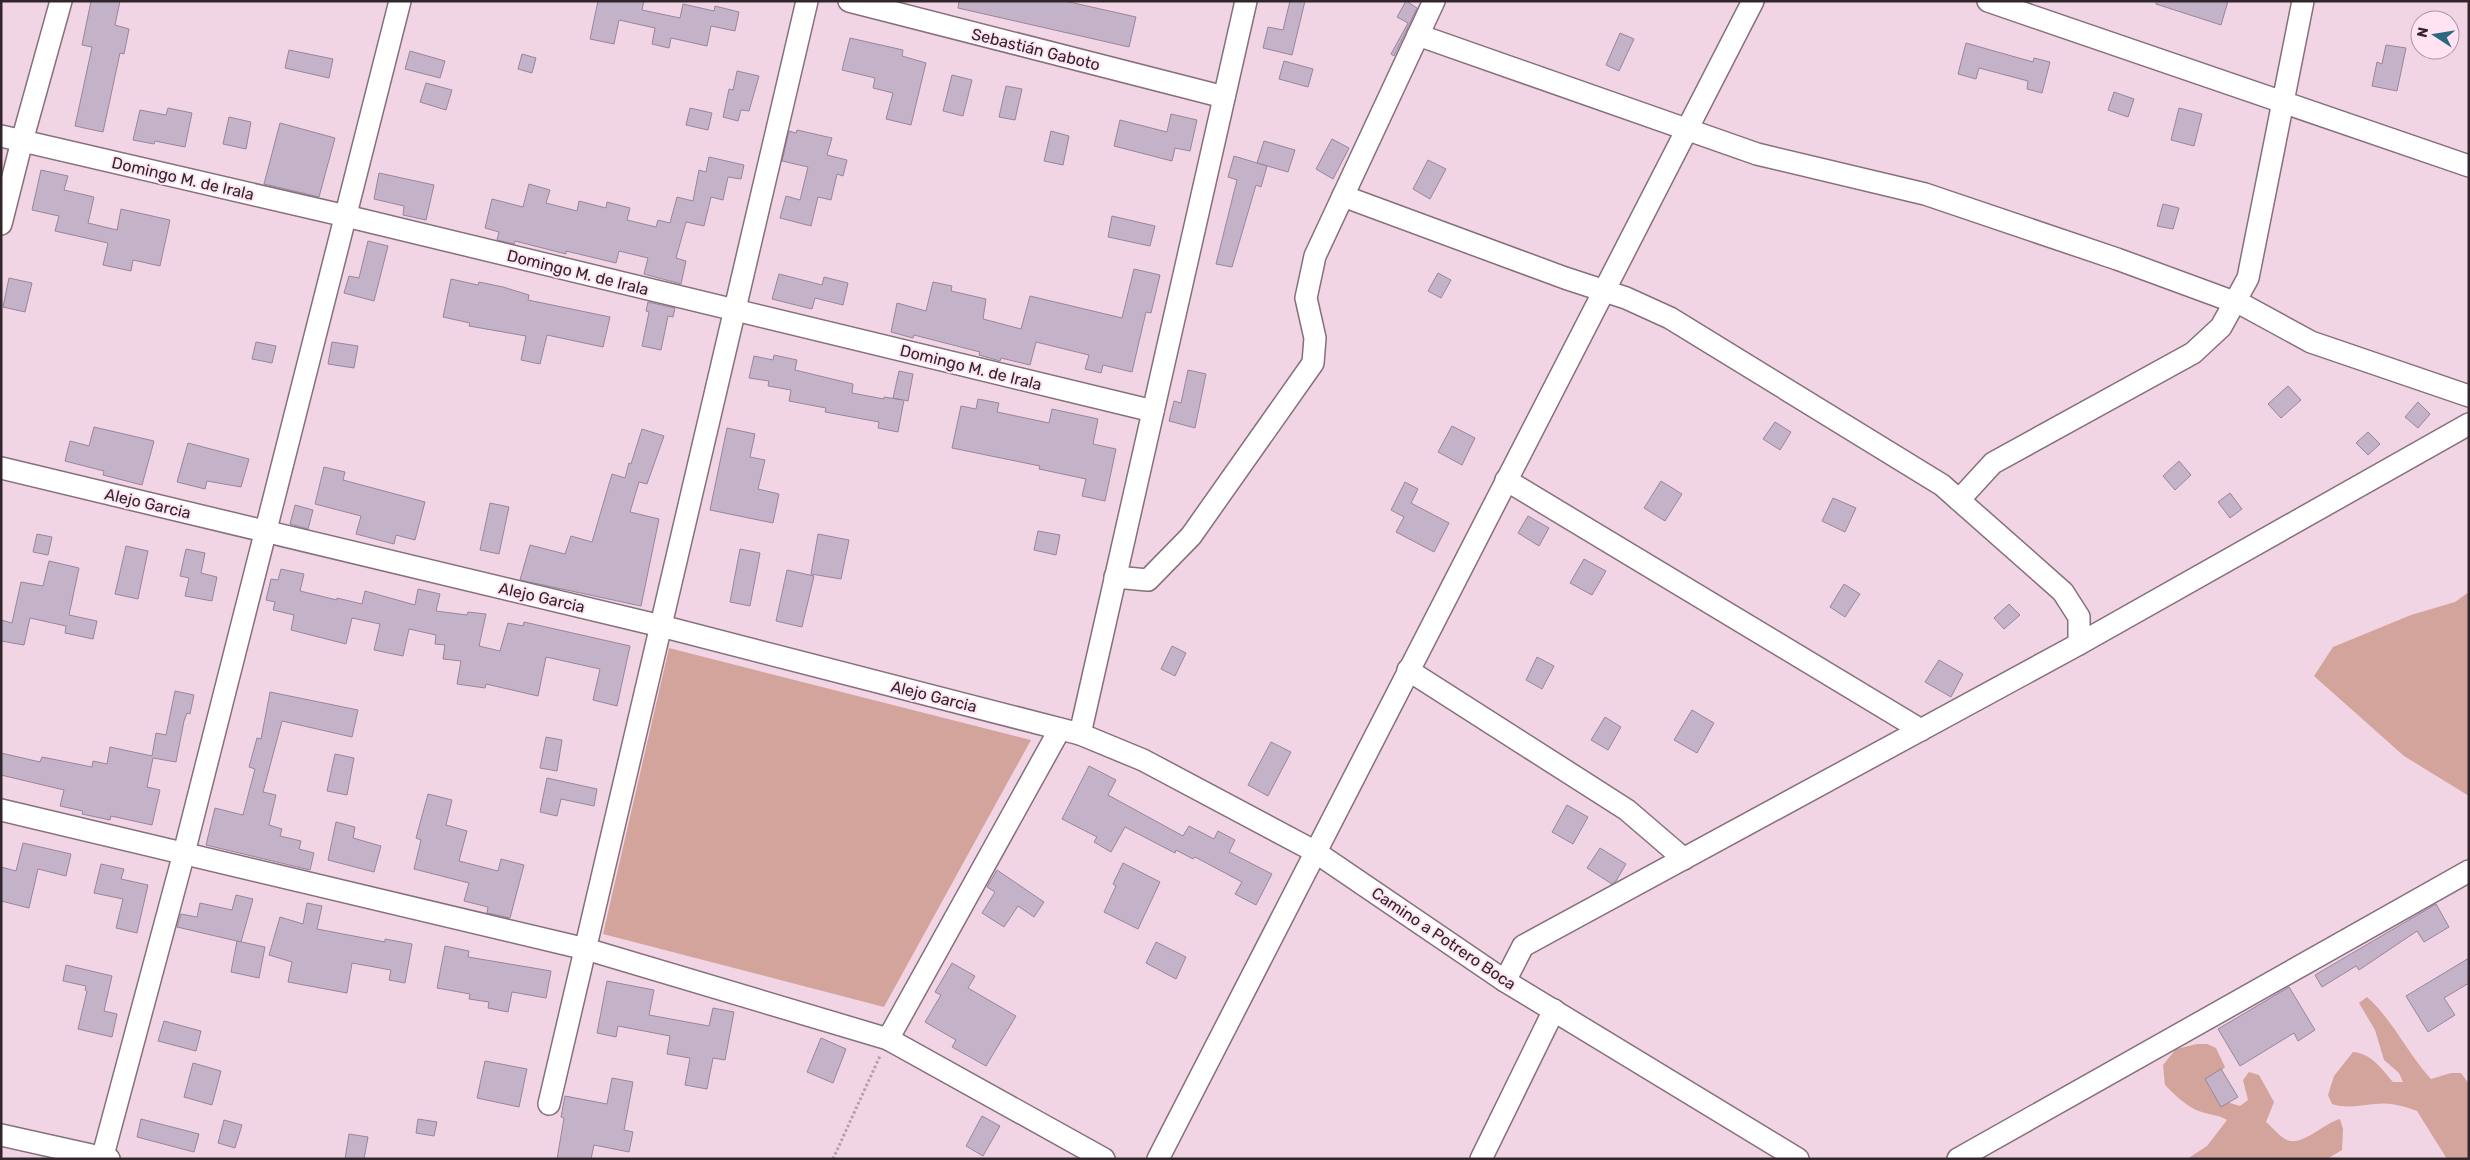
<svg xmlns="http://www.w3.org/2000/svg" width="2470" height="1160" viewBox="0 0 2470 1160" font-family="Rubik,sans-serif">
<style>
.green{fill:#d3a49b}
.building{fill:#c4b2c8;stroke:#97869b}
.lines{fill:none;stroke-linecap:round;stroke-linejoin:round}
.minor-casing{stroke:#876f7c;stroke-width:24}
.path{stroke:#b59eab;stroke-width:3;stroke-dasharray:2.5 2.5;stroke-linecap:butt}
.minor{stroke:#fff;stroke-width:21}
.labels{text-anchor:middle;stroke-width:4;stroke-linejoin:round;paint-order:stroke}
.street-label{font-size:16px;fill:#30262c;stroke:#ffe3f2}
</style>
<rect width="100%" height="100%" fill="#f2d5e5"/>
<g class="green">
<polygon points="2469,592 2469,796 2404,756 2314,676 2333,647 2411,615 2455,602"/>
<polygon points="669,648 1031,740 884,1007 603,934"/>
<path d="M2367,997C2393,1020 2407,1053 2431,1079L2451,1073H2461L2469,1084V1159H2447L2417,1111C2403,1106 2390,1102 2375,1104C2359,1105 2348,1109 2332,1104L2328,1095L2334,1076L2353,1052C2372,1054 2381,1068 2393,1082H2403L2399,1073L2384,1060L2375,1030L2359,1003Z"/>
<path d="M2197,1044H2207L2216,1048L2225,1067L2211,1082L2220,1100L2240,1106L2248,1100L2243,1080L2249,1072L2259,1075L2274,1102L2266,1122C2272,1127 2280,1137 2287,1140C2302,1147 2324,1123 2340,1119L2343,1129L2342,1150L2327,1159H2187L2207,1146L2227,1120C2217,1114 2207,1115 2196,1110C2184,1104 2175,1095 2165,1085L2163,1065L2176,1049Z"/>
</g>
<g class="building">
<polygon points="91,1 120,1 115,25 129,29 124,54 120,53 103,132 75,126 92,47 82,45"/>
<polygon points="598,1 644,1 642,10 680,18 683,4 714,11 715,6 739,12 735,31 711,26 707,46 671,38 669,48 652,44 655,28 619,20 614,44 590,39"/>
<polygon points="959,1 1065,1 1136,17 1129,47 958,8"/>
<polygon points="1290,1 1305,1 1292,55 1263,48 1268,27 1283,30"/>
<polygon points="1406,1 1417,8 1394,56 1391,54 1408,23 1397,17"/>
<polygon points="2156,1 2228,1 2221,25 2156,4"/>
<polygon points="1620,33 1634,39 1619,71 1606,65"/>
<polygon points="850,38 903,50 902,56 926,63 911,125 886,119 893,93 873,88 875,78 842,70"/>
<polygon points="1966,43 2033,62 2034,58 2050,62 2042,93 2027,89 2028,81 1979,68 1976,79 1958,74"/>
<polygon points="2386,45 2406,48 2397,91 2372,86 2377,62 2382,64"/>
<polygon points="289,50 333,59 329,78 285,68"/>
<polygon points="410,51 445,61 440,78 405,69"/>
<polygon points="522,54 536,58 532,73 518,69"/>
<polygon points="1284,61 1313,69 1308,87 1279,79"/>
<polygon points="737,71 759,76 749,111 741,110 738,121 723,117 729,89 733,90"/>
<polygon points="952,75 972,80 963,116 943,111"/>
<polygon points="426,83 452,90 446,110 420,102"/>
<polygon points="1006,86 1022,89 1015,120 999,117"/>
<polygon points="2114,92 2134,99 2128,117 2108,110"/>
<polygon points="168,108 192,113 185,147 155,141 154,144 133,140 140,110 166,115"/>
<polygon points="690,108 712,113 708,130 686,125"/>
<polygon points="2179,108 2202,114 2194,146 2171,140"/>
<polygon points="1171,114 1197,120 1190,151 1175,148 1172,161 1114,146 1120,120 1167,132"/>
<polygon points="229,117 251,122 246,149 223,144"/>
<polygon points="280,123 335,138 319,197 264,184"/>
<polygon points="797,130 832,138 827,155 847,160 843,176 837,174 831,200 818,197 811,226 780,218 786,196 800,200 808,167 782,161 789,131 796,133"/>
<polygon points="1051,131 1069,136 1063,165 1044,161"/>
<polygon points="1332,139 1349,148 1333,179 1316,169"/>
<polygon points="1264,141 1295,150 1288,172 1257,163"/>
<polygon points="1234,156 1267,166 1261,187 1256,185 1232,267 1216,264 1237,180 1228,177"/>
<polygon points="709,157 744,165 741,179 728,177 723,200 711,197 704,226 686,222 676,258 686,261 681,284 644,274 648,258 619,251 616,263 566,251 566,254 515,241 514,244 497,240 499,232 485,228 492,199 523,207 529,184 550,190 546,203 577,211 579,201 606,208 607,202 630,208 627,220 656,227 658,220 670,223 677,197 693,201 699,170 706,172"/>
<polygon points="1428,160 1446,169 1430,199 1413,189"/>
<polygon points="41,170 68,176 64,190 94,197 88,223 117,230 121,209 170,220 160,266 133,260 131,271 103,265 108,243 55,231 59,216 32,210"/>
<polygon points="379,173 434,185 426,220 403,215 404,206 374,199"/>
<polygon points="2163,204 2179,208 2173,229 2157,226"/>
<polygon points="1112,216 1155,226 1150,246 1108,237"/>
<polygon points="368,241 388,246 374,301 344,293 349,276 359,278"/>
<polygon points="1134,269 1160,275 1151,313 1146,312 1132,372 1103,365 1101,373 1085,369 1089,355 1036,342 1030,365 1001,358 1000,361 979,355 980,352 914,335 913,338 891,332 897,303 926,311 933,282 952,286 951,291 986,299 983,319 1021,329 1030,296 1122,318"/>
<polygon points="1438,273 1451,280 1441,298 1428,291"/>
<polygon points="779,274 822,285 824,277 848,283 843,305 815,298 812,309 772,299"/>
<polygon points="9,278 32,283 25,312 3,307"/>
<polygon points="451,279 478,285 479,282 503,287 529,295 528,300 610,317 603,347 547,335 540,364 521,360 526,336 469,326 470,323 443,317"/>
<polygon points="648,302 675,308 673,317 668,316 661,350 642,346 649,312 646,311"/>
<polygon points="256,342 276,346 272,363 252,359"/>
<polygon points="332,342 358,346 354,368 328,364"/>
<polygon points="774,355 797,360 795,370 853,384 852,393 884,399 884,397 903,400 893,398 899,371 913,374 908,401 904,400 898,432 878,428 879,422 825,412 826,408 789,401 791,390 768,386 769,381 749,378 754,356 773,360"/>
<polygon points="1188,370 1206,374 1195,428 1169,421 1174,401 1181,403"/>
<polygon points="2288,386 2301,400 2281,418 2268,404"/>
<polygon points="978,399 999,403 997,412 1049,423 1052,409 1098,419 1093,444 1116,449 1105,501 1082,496 1086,479 1039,469 1040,466 952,448 961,406 976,409"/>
<polygon points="2418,402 2430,414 2418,428 2405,417"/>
<polygon points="1775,422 1791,432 1780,450 1763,439"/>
<polygon points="1452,426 1475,438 1462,465 1438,452"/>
<polygon points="94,427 154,441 142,485 103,475 104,471 65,461 70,441 89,446"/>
<polygon points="727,428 755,434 750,457 765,460 758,489 779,494 773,523 710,510"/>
<polygon points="642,429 664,436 647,484 639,482 630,512 659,519 641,606 520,580 530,545 565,554 571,536 592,542 612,474 625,478 629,463 631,464"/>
<polygon points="2368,432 2380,444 2368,455 2356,443"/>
<polygon points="188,443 249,459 241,487 207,481 205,489 177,482"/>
<polygon points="2179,461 2191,475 2175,490 2163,476"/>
<polygon points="324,467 345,472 343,480 425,502 415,540 396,535 394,544 356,534 361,516 315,504"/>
<polygon points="1661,481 1682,494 1665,521 1644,508"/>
<polygon points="1405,482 1418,489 1411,503 1449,523 1434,552 1396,532 1404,517 1391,510"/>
<polygon points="2230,493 2242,509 2230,518 2218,502"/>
<polygon points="1833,498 1856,508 1845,532 1822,521"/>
<polygon points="490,503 509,507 499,554 480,550"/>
<polygon points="295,505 313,510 308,529 290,524"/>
<polygon points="1528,516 1549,528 1539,546 1518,533"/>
<polygon points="1038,531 1060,535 1056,555 1034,550"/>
<polygon points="37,534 52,537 48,555 33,552"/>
<polygon points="818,534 849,540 841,579 811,574"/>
<polygon points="126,546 148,551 138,599 115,594"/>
<polygon points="186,549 205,553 201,573 217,577 212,601 185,596 189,578 180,576"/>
<polygon points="740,549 760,553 750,606 730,602"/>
<polygon points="1584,559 1606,571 1592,595 1570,583"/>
<polygon points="49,561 79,568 69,615 97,621 93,639 65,633 66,626 30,618 24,645 1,641 1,620 12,623 21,582 43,586"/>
<polygon points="281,569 304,574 300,591 337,600 337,598 362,604 365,591 415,605 418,589 440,594 436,611 467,615 468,612 486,614 479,646 500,651 508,623 523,626 524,622 630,646 617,706 593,700 600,669 546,657 538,696 486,684 485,688 457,684 461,661 443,659 445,645 435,644 436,635 409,629 403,656 374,650 380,624 352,618 346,644 291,630 294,615 273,610 275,602 266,600 271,579 278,580"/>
<polygon points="787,570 814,576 802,627 776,621"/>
<polygon points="1844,584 1860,594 1845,617 1830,607"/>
<polygon points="2009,604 2020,615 2004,629 1994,618"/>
<polygon points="1172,646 1186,653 1175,676 1161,669"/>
<polygon points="1537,657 1554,666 1542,689 1526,680"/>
<polygon points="1939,660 1963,674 1951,697 1925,682"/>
<polygon points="175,691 194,695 190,714 187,713 184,721 176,762 153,758 147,787 160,790 152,825 111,816 110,820 82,814 83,811 60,806 64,790 1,775 1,753 40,762 42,757 92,767 93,761 107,764 110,747 152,756 156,733 166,735"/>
<polygon points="270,692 358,710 352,737 282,721 263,792 276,795 269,825 282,829 280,836 301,841 299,849 314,853 310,870 206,845 215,808 243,815 255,769 249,767 257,738 261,739"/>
<polygon points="1692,710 1714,723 1697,753 1674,740"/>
<polygon points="1605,717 1621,727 1608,750 1591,740"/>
<polygon points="546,737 562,740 557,771 540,768"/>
<polygon points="1271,742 1291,752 1268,796 1248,785"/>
<polygon points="335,754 354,758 347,795 327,791"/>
<polygon points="1089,766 1116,780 1108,795 1183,836 1189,826 1214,839 1218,831 1235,840 1229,852 1272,874 1256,905 1235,894 1242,882 1195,857 1193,859 1176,850 1175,853 1125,827 1111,852 1094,842 1097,837 1062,819"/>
<polygon points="547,778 597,789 594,806 561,799 557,816 540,812"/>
<polygon points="428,794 452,800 446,825 467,831 459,861 498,871 501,859 524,865 510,918 487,913 488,907 464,901 469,883 414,869 421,840 416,838"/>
<polygon points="1567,805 1588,817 1573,844 1552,832"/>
<polygon points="336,822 355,827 353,838 381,846 374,872 328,860"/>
<polygon points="23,843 71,854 66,876 38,869 29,908 1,901 1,867 16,871"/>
<polygon points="1600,848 1626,864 1616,881 1612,884 1587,868"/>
<polygon points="1123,863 1160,882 1138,929 1104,912 1116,886 1113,884"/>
<polygon points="101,864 124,869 121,879 148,885 137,933 116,928 123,899 94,893"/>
<polygon points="997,870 1044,902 1034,917 1018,906 1004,927 982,913 995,892 987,887"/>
<polygon points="236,895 253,899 241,942 177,927 181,914 197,917 200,903 232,910"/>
<polygon points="307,903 322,906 317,929 385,942 385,939 412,944 405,983 389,980 391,970 352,963 347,993 288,982 292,962 269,955 280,917 303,924"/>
<polygon points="2436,904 2449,927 2424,942 2417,931 2359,970 2356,966 2322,987 2315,975"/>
<polygon points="237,941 265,947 259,978 231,972"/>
<polygon points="1156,942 1186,957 1176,979 1146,963"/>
<polygon points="445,946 469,951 468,957 551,971 546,998 512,992 508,1012 488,1008 489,1002 469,999 470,994 437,988"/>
<polygon points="2469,958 2469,983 2444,998 2455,1015 2428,1032 2406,996"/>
<polygon points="952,963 975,976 968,988 1016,1016 986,1066 952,1047 956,1040 925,1022 941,995 935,992"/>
<polygon points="66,965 112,976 104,1011 117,1014 112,1037 78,1029 87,991 85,990 86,986 63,981"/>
<polygon points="607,981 654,990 649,1015 709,1026 713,1008 734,1012 725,1060 713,1058 707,1089 685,1085 690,1058 667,1054 670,1036 618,1026 616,1037 597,1033"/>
<polygon points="2289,987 2315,1030 2298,1041 2294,1033 2240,1066 2218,1029"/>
<polygon points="164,1021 201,1031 196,1051 158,1041"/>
<polygon points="821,1038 846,1049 833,1083 807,1072"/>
<polygon points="485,1061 527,1069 519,1107 477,1098"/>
<polygon points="193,1063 221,1071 212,1105 184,1097"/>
<polygon points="2221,1069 2238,1097 2221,1107 2205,1079"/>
<polygon points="612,1078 633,1082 624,1130 633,1132 629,1152 594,1145 591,1159 557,1159 564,1118 561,1117 565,1096 607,1104"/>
<polygon points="982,1116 1000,1126 983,1156 966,1146"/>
<polygon points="141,1119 199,1134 194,1152 137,1137"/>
<polygon points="418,1119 437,1122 434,1136 416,1133"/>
<polygon points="224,1120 242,1125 235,1148 218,1143"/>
<polygon points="349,1134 368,1137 364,1159 345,1159"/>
</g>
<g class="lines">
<g class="minor-casing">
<g id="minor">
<polyline points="849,1 1224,97"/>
<polyline points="1988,1 2469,166"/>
<polyline points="1418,35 1757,154 1925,194 2117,259 2245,306 2311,342 2469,396"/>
<polyline points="1,136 346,216 1153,411"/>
<polyline points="1343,196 1565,278 1626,298 1670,318 1942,485 2063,592 2079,617 2079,644"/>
<polyline points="1,224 22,141 61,1"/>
<polyline points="1,468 661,626 1080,734 1143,760 1314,851 1505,981 1798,1159"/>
<polyline points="1506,480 1921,730"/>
<polyline points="1959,500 1993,463 2193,353 2221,327 2248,278 2303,1"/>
<polyline points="1115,577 1148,580 1191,536 1313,363 1315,338 1306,298 1315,256 1434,1"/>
<polyline points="1408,670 1627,810 1684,859"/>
<polyline points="1080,734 1246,1"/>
<polyline points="1,810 586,949 888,1039 1104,1159"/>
<polyline points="1505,981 1523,946 2079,644 2469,424"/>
<polyline points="888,1039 1060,729"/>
<polyline points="549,1104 807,1"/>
<polyline points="1,1135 109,1159"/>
<polyline points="102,1159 184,853 400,1"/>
<polyline points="1158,1159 1753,1"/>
<polyline points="1481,1159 1554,1010"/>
<polyline points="1958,1159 2469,871"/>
</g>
</g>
<polyline class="path" points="833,1159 880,1056"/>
<use href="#minor" class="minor"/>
</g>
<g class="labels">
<g class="street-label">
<text transform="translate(1036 49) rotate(14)" y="6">Sebastián Gaboto</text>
<text transform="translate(183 178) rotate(13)" y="6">Domingo M. de Irala</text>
<text transform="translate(578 272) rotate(14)" y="6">Domingo M. de Irala</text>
<text transform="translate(971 367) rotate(14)" y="6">Domingo M. de Irala</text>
<text transform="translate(148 503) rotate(13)" y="6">Alejo Garcia</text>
<text transform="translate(542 597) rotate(13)" y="6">Alejo Garcia</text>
<text transform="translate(934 696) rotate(14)" y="6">Alejo Garcia</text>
<text transform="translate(1444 938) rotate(34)" y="6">Camino a Potrero Boca</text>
</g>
</g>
<rect width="2470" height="1160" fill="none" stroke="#30262c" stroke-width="5"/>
<g transform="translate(2435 35) rotate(282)"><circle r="24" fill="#ffe3f2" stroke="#ac97a3"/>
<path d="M0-4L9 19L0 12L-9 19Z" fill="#2c6980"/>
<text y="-8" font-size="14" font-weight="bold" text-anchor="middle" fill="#30262c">N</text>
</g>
</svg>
